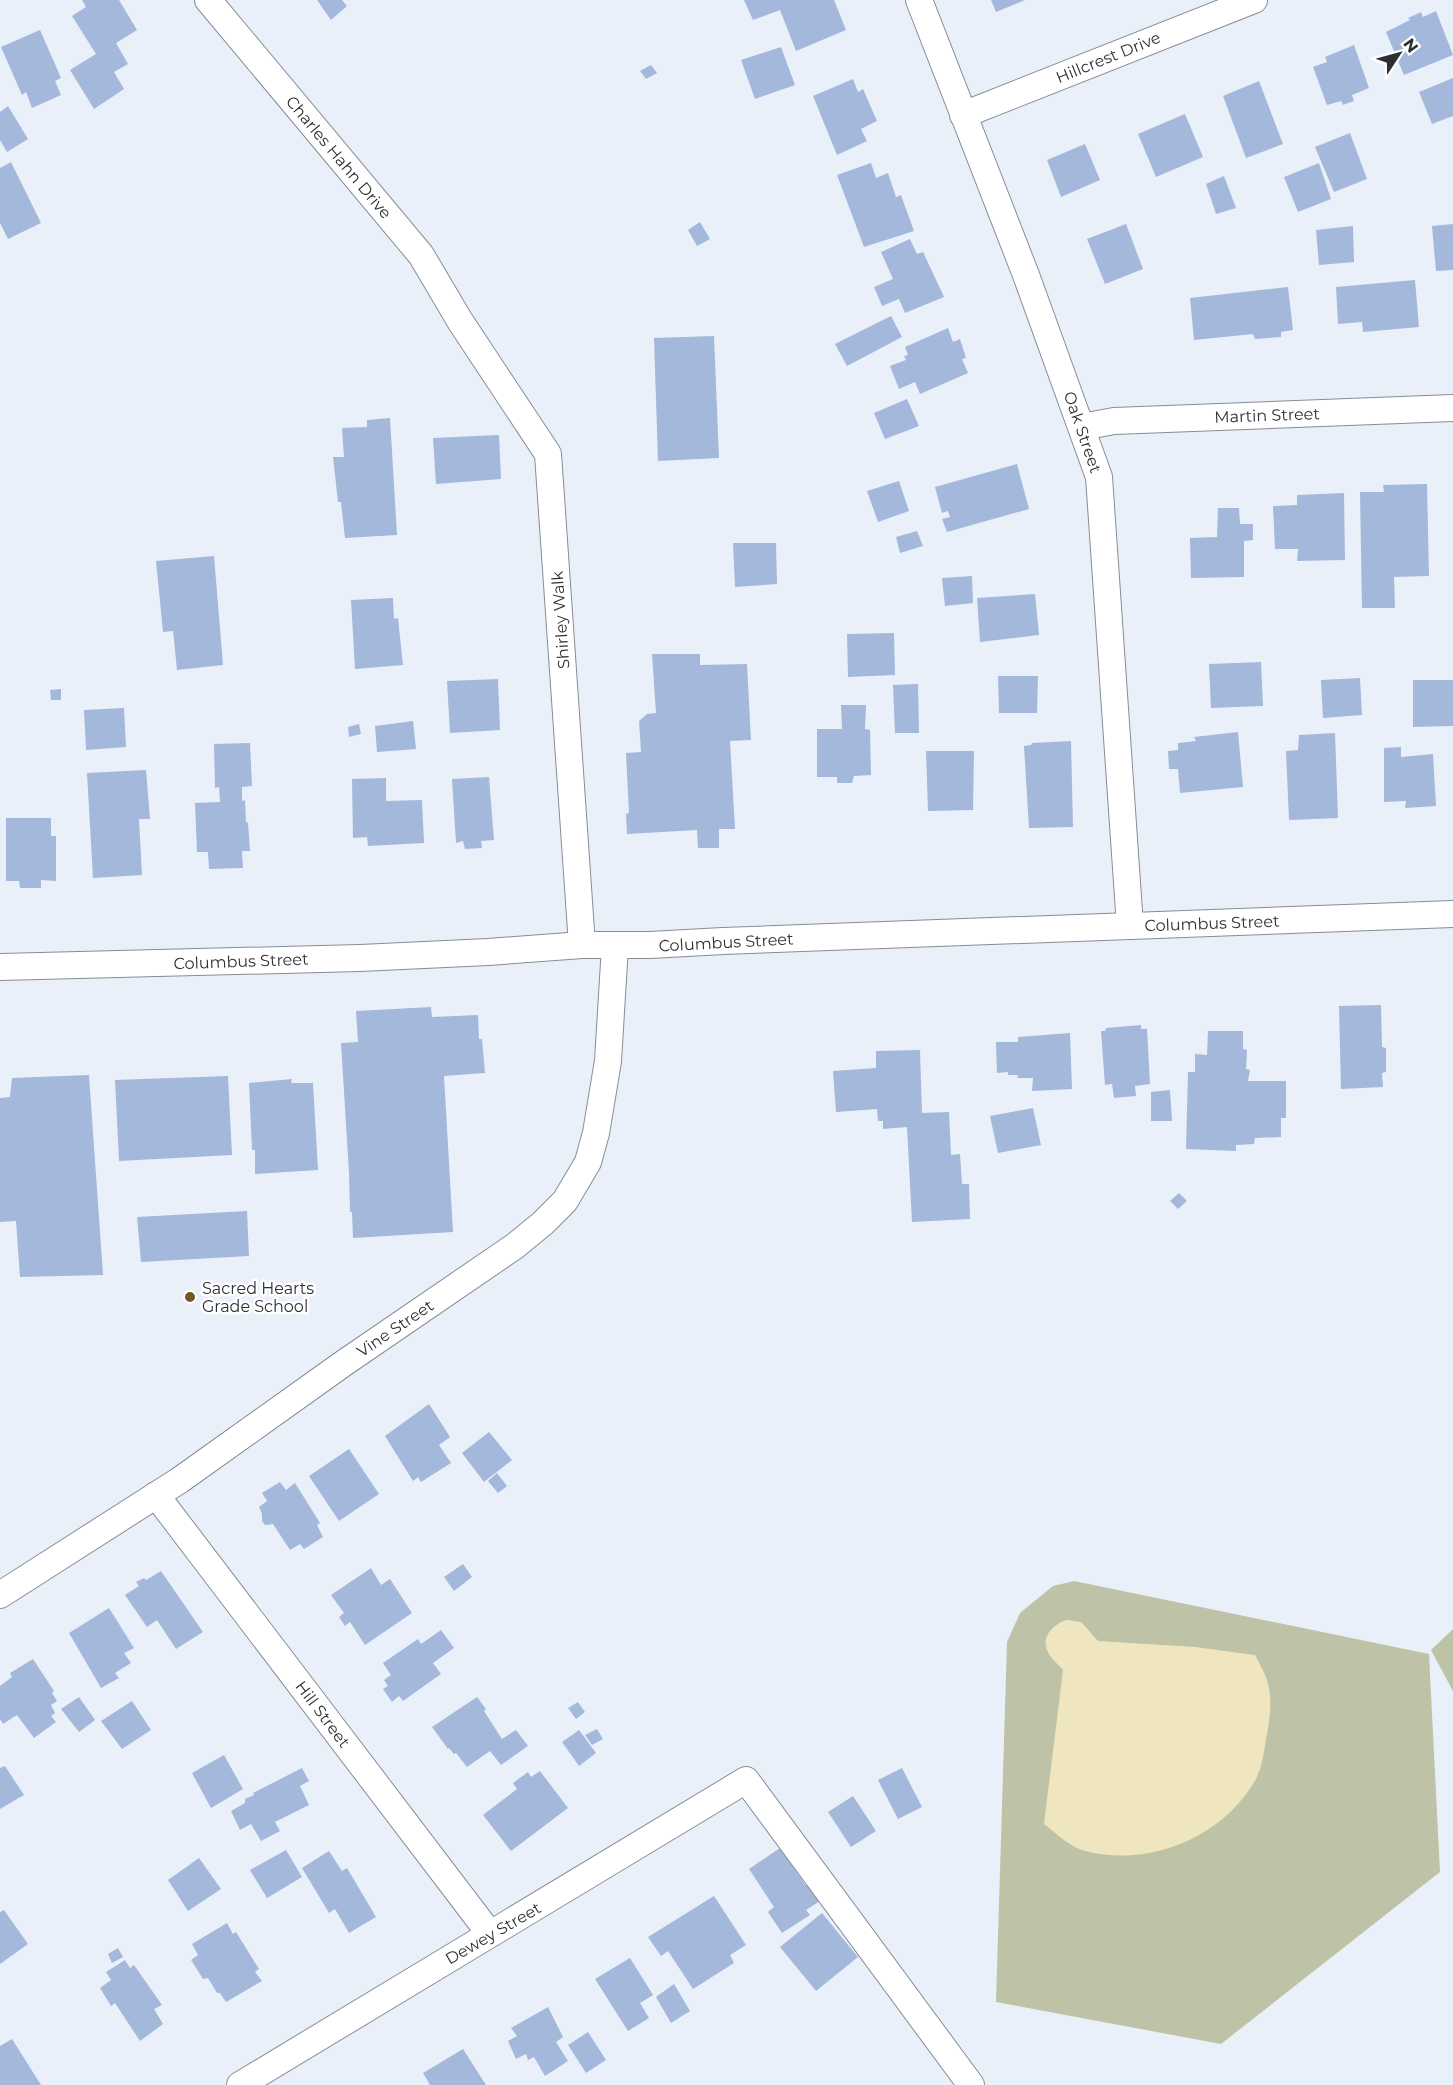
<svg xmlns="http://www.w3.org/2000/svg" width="1453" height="2085" viewBox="0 0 1453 2085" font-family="Montserrat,sans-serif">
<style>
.green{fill:#bec2a6}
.sand{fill:#efe6c0}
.building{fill:#a3b8da}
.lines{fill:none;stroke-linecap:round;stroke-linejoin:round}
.street-casing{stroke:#878d95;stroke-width:28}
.street{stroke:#fff;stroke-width:26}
.poi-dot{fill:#725729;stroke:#fff;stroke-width:2}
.labels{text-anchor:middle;stroke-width:5;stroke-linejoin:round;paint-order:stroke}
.street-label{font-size:16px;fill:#2d2f33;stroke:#fff}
.poi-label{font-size:16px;fill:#2d2f33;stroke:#fff;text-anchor:start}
</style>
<rect width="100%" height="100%" fill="#eaf0f9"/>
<g class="green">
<polygon points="1074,1581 1429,1654 1440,1872 1221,2044 996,2002 1007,1642 1020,1613 1053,1586"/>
<polygon points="1453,1629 1453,1691 1431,1650"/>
</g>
<path class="sand" d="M1067,1620L1081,1622L1098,1641L1195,1647L1255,1655C1259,1663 1264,1671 1267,1680C1273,1700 1270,1719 1266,1739C1264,1752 1262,1767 1256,1779C1223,1838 1147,1869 1082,1850C1069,1846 1056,1833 1044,1824L1063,1670C1058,1664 1050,1658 1047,1650C1041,1636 1055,1623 1067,1620Z"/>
<g class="building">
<polygon points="82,0 119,0 137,30 116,43 128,64 114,72 124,89 94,109 70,70 96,54 72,16 86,7"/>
<polygon points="317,0 342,0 347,6 331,20"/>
<polygon points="744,0 834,0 846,30 796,51 780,10 753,20"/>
<polygon points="991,0 1025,0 996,12"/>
<polygon points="1436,11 1453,55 1404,75 1386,32 1410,20 1408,18 1421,12 1423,17"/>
<polygon points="40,30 61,78 55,81 61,95 32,108 26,92 22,95 1,47"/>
<polygon points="1354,45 1369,88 1352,95 1354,101 1343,105 1341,101 1327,105 1313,67 1327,62 1325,57"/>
<polygon points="781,47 795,85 755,99 741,60"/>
<polygon points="651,65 657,73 646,79 640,71"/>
<polygon points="1453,78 1453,116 1432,124 1419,92"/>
<polygon points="853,79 858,92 863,89 877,121 861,129 867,141 837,155 813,96"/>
<polygon points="1259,81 1283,144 1246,158 1223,96"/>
<polygon points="8,106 28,139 7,152 0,140 0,112"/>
<polygon points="1185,114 1203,157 1156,177 1138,134"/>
<polygon points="1350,133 1367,179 1334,192 1315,147"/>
<polygon points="1085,144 1100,180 1061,197 1047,160"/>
<polygon points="11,162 41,223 8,239 0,223 0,168"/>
<polygon points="871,163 876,178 888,173 896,197 901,195 914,231 864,247 837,175"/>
<polygon points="1319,163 1331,199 1298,212 1284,177"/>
<polygon points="1224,176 1236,208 1216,214 1206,184"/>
<polygon points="700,222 710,239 697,246 688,230"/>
<polygon points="1126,224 1143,269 1105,284 1087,239"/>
<polygon points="1453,224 1453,270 1436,271 1432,226"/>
<polygon points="1353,226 1354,262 1319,265 1316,230"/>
<polygon points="910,239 917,254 923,252 944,297 905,313 899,299 882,306 874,287 893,279 881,252"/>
<polygon points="1415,280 1419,327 1363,332 1362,322 1338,324 1336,287"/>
<polygon points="1288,287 1293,330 1281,332 1281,337 1255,339 1253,334 1194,340 1190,298"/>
<polygon points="891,316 902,337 847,366 835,344"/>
<polygon points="948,328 953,342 960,339 966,358 962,359 968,373 920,394 915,382 899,389 890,366 906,360 904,356 908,355 905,347"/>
<polygon points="714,336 719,458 658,461 654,338"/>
<polygon points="907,399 919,426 885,439 874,413"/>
<polygon points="390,418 397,535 345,538 341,502 338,502 333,457 344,457 342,428 367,427 367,420"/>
<polygon points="499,435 501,479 436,484 433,438"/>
<polygon points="1017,464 1029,509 947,532 942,519 950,517 948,511 942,513 935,487"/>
<polygon points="899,481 909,511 878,522 867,491"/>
<polygon points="1427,484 1429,576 1394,577 1395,608 1362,608 1360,492 1384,492 1383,485"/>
<polygon points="1344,493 1345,560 1297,561 1298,549 1275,549 1273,506 1297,505 1297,495"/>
<polygon points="1218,508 1239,508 1240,524 1253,524 1253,540 1244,541 1244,577 1191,578 1190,538 1217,537"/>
<polygon points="917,531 923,546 900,553 896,537"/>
<polygon points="733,543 776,543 777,584 735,587"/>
<polygon points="214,556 223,665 177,670 173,631 163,632 156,561"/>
<polygon points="972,576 973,603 945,606 942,578"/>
<polygon points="1035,594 1039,635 980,642 977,598"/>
<polygon points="393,598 394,619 398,618 403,665 355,669 351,600"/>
<polygon points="894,633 895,675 848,677 847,634"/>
<polygon points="652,654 700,654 700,665 747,664 751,740 730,741 735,829 719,829 719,848 698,848 697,830 627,834 626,814 629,813 626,753 641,752 639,721 647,714 656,713"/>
<polygon points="1261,662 1263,706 1211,708 1209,664"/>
<polygon points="998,676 1038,676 1037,713 999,713"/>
<polygon points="1360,678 1362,715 1323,718 1321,680"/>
<polygon points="498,679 500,730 450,733 447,681"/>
<polygon points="1413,680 1453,680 1453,726 1413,727"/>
<polygon points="918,684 919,733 895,733 893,685"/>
<polygon points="61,689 61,700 51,700 50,690"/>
<polygon points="841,705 866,705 865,729 870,730 871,775 854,776 852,783 837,783 837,777 817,777 817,729 842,729"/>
<polygon points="124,708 126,747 86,750 84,710"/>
<polygon points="413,721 416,749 377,752 375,726"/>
<polygon points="359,724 361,734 349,737 348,727"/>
<polygon points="1238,732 1243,787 1180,793 1178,769 1169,769 1168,751 1178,750 1178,743 1196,741 1194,737"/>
<polygon points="1335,733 1338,818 1289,820 1286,751 1298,750 1299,735"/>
<polygon points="1071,741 1073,827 1029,828 1024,746 1031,745 1032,743"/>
<polygon points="250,743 252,786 242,787 242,801 245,800 246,822 248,823 250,851 242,851 243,868 209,869 208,852 197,852 195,803 220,802 219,787 215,788 214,744"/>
<polygon points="1401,747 1401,757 1433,754 1436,806 1405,808 1406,801 1384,802 1384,748"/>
<polygon points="926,751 974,751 973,810 928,811"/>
<polygon points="146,770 150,819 139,819 142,875 93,878 87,773"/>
<polygon points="489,777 494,840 481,841 482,848 465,849 463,841 456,843 452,779"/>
<polygon points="386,778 386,801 422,800 424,843 368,846 367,837 353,838 352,779"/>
<polygon points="6,818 51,818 51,836 56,836 56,881 41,880 41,888 20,888 19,881 6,881"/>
<polygon points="1381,1005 1382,1047 1386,1048 1386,1072 1382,1073 1383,1087 1341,1089 1339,1006"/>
<polygon points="431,1007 432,1017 478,1015 479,1039 482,1039 485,1073 444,1076 453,1232 353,1238 352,1212 350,1212 349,1173 341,1043 358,1042 356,1011"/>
<polygon points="1141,1025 1141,1029 1147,1029 1150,1084 1135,1086 1136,1096 1114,1098 1112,1084 1105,1085 1101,1031 1105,1031 1106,1028"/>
<polygon points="1208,1031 1243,1031 1243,1049 1247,1050 1246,1069 1250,1070 1248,1081 1286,1081 1286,1118 1281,1118 1281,1137 1255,1138 1254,1144 1236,1145 1236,1151 1186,1149 1188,1072 1195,1072 1195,1054 1207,1055"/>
<polygon points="1070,1033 1072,1089 1032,1091 1033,1078 1017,1078 1018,1075 1008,1075 1008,1072 997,1073 996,1042 1018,1042 1018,1037"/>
<polygon points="920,1050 922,1113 949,1112 951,1155 960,1154 962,1184 969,1184 970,1219 912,1222 907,1127 883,1129 883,1121 878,1121 877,1109 836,1112 833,1071 876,1068 876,1051"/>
<polygon points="89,1075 103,1275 20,1277 16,1221 0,1222 0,1098 10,1097 12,1078"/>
<polygon points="228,1076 232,1155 119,1161 115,1080"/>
<polygon points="292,1079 291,1083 313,1083 318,1170 255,1174 255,1150 252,1150 249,1083"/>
<polygon points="1170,1090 1172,1121 1151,1121 1151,1092"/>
<polygon points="1033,1108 1041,1145 998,1153 990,1116"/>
<polygon points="1179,1193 1187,1201 1178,1209 1170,1201"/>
<polygon points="247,1211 249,1256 141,1262 137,1217"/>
<polygon points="429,1404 450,1437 439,1445 451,1463 421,1482 418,1477 413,1481 385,1436"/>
<polygon points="489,1432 512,1460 484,1482 462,1453"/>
<polygon points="349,1449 379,1494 339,1521 309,1476"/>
<polygon points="497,1473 507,1486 498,1493 488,1481"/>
<polygon points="280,1482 286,1490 295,1483 320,1523 317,1525 323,1537 304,1549 300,1544 290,1550 273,1524 265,1525 262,1521 262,1514 259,1507 267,1501 262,1493"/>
<polygon points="463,1564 472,1577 454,1591 444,1577"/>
<polygon points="371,1568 381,1585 390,1579 412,1613 365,1645 350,1622 345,1626 339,1617 344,1613 331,1595"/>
<polygon points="161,1571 203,1632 176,1649 157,1620 147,1627 125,1595 139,1586 136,1582 144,1578 146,1580"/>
<polygon points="109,1608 134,1648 124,1653 131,1663 115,1673 119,1678 101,1688 69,1633"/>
<polygon points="441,1630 454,1648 433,1663 441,1674 403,1701 399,1696 392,1702 383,1689 388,1686 384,1680 391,1675 383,1663 418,1639 421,1644"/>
<polygon points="33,1659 54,1691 52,1693 57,1701 51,1705 55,1713 51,1716 56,1722 34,1738 17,1715 3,1724 0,1719 0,1686 12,1677 10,1673"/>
<polygon points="79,1697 95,1720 79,1732 61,1709"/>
<polygon points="477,1697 486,1709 484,1711 502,1739 516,1730 528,1746 501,1765 490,1751 467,1767 456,1753 454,1754 449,1748 448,1749 432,1727"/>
<polygon points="132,1701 151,1730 122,1749 101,1721"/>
<polygon points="578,1702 585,1712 576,1719 568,1708"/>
<polygon points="597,1729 603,1739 592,1745 585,1735"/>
<polygon points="579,1730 596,1753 579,1766 562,1742"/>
<polygon points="224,1755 243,1789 211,1808 192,1773"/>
<polygon points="5,1766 24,1795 0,1809 0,1768"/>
<polygon points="302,1768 309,1781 300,1786 309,1805 275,1822 280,1831 261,1841 251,1824 240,1830 231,1811 245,1803 245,1799 254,1795 253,1793"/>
<polygon points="902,1768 922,1807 898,1819 878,1780"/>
<polygon points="540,1771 568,1808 511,1851 483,1815 517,1789 513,1783 528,1772 531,1777"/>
<polygon points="853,1796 876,1831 851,1847 828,1812"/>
<polygon points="780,1848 806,1886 808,1885 820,1901 806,1910 810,1915 782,1933 768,1912 774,1907 749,1869"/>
<polygon points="286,1850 302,1877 267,1898 250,1870"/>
<polygon points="329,1851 342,1871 347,1868 376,1917 349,1933 335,1909 329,1913 302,1868"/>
<polygon points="199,1858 221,1889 188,1911 168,1880"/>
<polygon points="714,1896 746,1945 730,1955 734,1963 693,1989 668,1951 661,1956 648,1937"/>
<polygon points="4,1910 28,1944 0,1964 0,1912"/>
<polygon points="822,1913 858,1957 816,1991 780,1947"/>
<polygon points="227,1923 233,1934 236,1932 259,1969 255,1972 262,1981 226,2002 220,1993 217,1993 208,1978 203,1979 191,1960 198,1955 192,1944"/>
<polygon points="118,1948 123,1957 112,1963 108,1954"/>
<polygon points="630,1958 653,1995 640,2003 649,2018 628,2031 595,1979"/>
<polygon points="125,1960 130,1968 134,1965 162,2005 154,2009 163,2024 140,2041 115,2003 111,2006 100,1988 111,1980 106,1972"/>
<polygon points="674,1984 690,2011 671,2023 656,1997"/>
<polygon points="548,2007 563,2037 556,2042 568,2061 545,2076 534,2057 528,2060 526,2054 516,2059 508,2041 517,2036 511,2028"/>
<polygon points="588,2032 606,2060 586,2073 568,2045"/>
<polygon points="12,2039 41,2085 0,2085 0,2046"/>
<polygon points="463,2049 486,2085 430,2085 423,2073"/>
</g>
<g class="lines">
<g class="street-casing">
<g id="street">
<polyline points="208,0 421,255 460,321 548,454 582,945"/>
<polyline points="919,0 1026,275 1099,477 1130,926"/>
<polyline points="963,115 1254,0"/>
<polyline points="1082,427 1114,421 1453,408"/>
<polyline points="0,967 360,958 488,952 582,945 650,945 723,941 1453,914"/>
<polyline points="156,1495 490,1934"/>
<polyline points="0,1595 180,1480 344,1363 515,1246 543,1223 565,1201 588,1162 596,1133 608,1061 615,946"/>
<polyline points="240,2085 746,1780 971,2085"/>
</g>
</g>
<use href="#street" class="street"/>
</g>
<circle class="poi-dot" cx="190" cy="1297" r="6"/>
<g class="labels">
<g class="street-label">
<text transform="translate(1108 57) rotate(-22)" y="6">Hillcrest Drive</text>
<text transform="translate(339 157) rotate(50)" y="6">Charles Hahn Drive</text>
<text transform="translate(1267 415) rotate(-2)" y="6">Martin Street</text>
<text transform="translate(1083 432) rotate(71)" y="6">Oak Street</text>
<text transform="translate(560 620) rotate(-94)" y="6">Shirley Walk</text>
<text transform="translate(1212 923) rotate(-2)" y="6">Columbus Street</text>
<text transform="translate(726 942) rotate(-3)" y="6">Columbus Street</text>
<text transform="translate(241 961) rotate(-2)" y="6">Columbus Street</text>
<text transform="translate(395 1328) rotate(-34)" y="6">Vine Street</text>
<text transform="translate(323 1714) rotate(53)" y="6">Hill Street</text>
<text transform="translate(493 1933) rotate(-30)" y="6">Dewey Street</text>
</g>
<g class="poi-label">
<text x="202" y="1294">Sacred Hearts<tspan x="202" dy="18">Grade School</tspan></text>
</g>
</g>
<g transform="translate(1399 54) rotate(54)" stroke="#ffffff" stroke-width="4.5" paint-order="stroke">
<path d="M0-4.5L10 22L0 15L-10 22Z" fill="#2d2f33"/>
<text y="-9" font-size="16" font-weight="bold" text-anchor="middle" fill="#2d2f33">N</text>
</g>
</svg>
